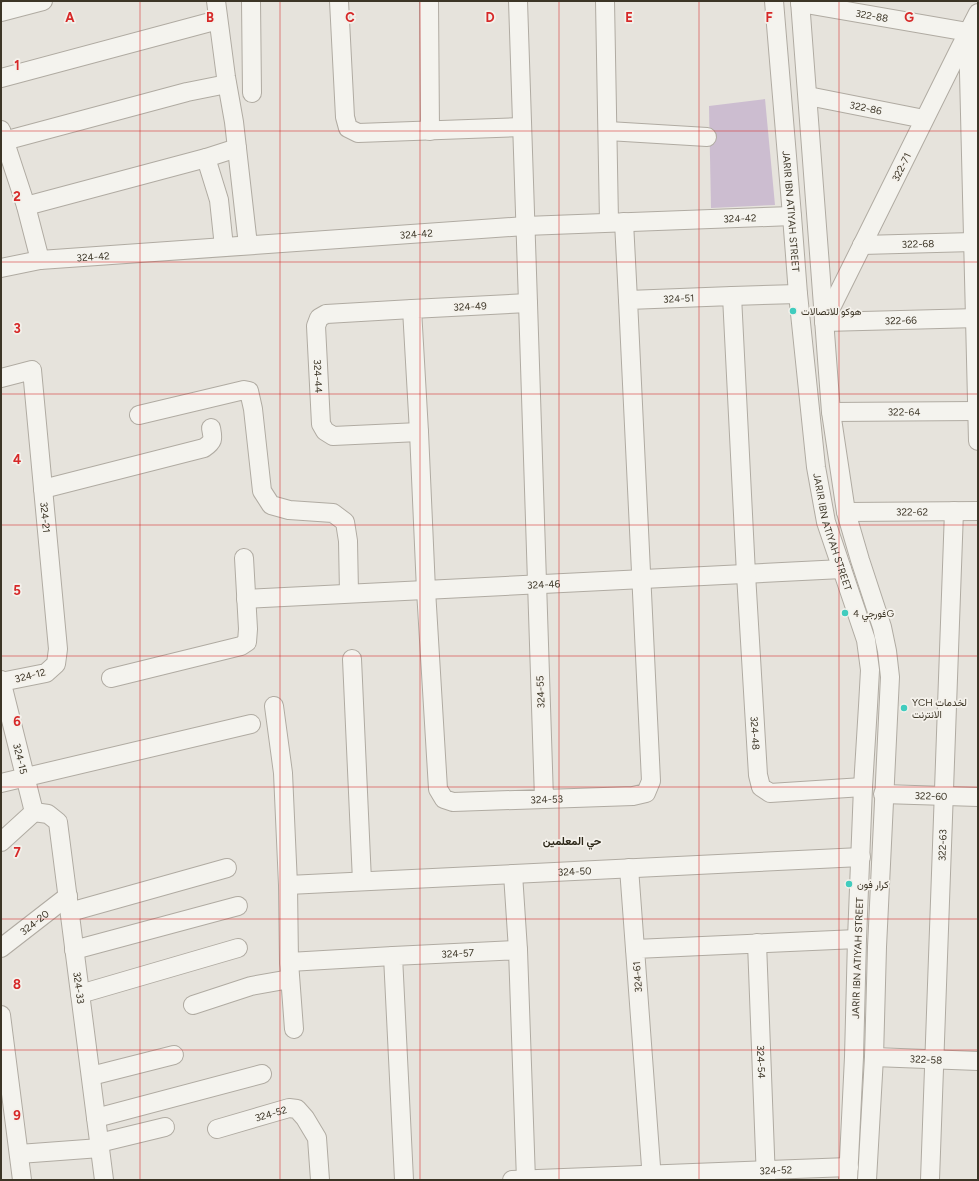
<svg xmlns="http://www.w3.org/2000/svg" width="979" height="1181" viewBox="0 0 979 1181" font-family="Figtree,Vazirmatn,sans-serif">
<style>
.green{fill:#ccbdd0}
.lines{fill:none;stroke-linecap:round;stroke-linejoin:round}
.minor-casing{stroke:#b0aba2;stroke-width:20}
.minor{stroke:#f4f3ee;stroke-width:18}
.grid{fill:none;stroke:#d62828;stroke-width:1;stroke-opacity:0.55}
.poi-dot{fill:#40ccbe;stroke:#f4f1eb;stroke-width:1.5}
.labels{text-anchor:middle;stroke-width:3.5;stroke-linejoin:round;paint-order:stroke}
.street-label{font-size:10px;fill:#3c3526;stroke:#f4f1eb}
.poi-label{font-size:10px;fill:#3c3526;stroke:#f4f1eb;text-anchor:start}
.neighbourhood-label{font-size:11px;font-weight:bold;fill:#2c2718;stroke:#f4f1eb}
.grid-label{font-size:13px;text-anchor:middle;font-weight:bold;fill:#d62828;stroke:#f4f1eb;stroke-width:3.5;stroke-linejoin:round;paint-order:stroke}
</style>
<rect width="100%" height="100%" fill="#e6e3dc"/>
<polygon class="green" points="765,99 775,205 711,208 709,106"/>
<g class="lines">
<g class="minor-casing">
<g id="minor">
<polyline points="216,1 226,77 234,122 248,245"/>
<polyline points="251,1 252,93"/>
<polyline points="339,1 345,117 348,128 358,133 522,127"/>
<polyline points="429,1 430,131"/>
<polyline points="518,1 528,303"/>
<polyline points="605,1 609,222"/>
<path id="s1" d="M774,1L792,216L798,294L816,467L826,522L866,640L870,670L868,706L863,787L857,939L854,1057L848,1180"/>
<polyline points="800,1 831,412 846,512 860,560 882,627 887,651 890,677 877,947 874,1057 867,1180"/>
<path id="s2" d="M800,3L968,32L978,441"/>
<polyline points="1,12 43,1"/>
<path id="s3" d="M978,13L960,48L824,322L978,318"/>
<polyline points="1,78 218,20"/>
<path id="s4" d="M808,96L924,119"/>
<polyline points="1,130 26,206 40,260"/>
<polyline points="608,131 707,137"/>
<polyline points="4,141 187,92 227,84"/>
<polyline points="206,158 219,200 224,247"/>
<polyline points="26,206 206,158 237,148"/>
<polyline points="624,222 628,300"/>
<path id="s5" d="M862,245L973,242"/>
<path id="s6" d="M1,268L40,260L525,226L792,216"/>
<polyline points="732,296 798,294"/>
<path id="s7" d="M412,309L326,314L319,318L316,326L321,424L325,431L333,436L419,432"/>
<path id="s8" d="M1,378L32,370L58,649L56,664L46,673L1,682"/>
<path id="s9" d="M831,412L977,411"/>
<polyline points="139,415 244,390 249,391 253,409 262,491 271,505 289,510 333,513 345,522 348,541 349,593"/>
<path d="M43,489L204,448C214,441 213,439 211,428"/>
<path id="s10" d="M846,512L978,511"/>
<path id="s11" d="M246,599L842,569"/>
<polyline points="352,659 362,881"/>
<polyline points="111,678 241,646 247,642 248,629 244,558"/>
<path id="s12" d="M1,680L34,812"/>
<polyline points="274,706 283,773 288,885 289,962 294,1029"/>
<polyline points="1,783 251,724"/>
<path id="s13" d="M883,794L978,797"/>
<path id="s14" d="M544,799L528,303L412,309L419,432L426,590L438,789L444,799L453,802L633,796L646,793L651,781L628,300L732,296L746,574L758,775L761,787L770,793L863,787"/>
<path id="s15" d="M34,812L48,814L58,822L104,1180"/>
<polyline points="1,842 34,812"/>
<polyline points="629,868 635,949"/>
<polyline points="513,874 518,950"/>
<path id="s16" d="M288,885L861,857"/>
<polyline points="70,912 227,868"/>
<path id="s17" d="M757,943L766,1180"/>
<path id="s18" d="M1,948L68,896"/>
<polyline points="74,950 238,906"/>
<polyline points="289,962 393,956"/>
<polyline points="80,994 238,948"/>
<polyline points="193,1005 251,986 290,979"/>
<polyline points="1,1015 22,1180"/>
<path id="s19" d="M874,1057L978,1061"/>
<polyline points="91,1076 174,1055"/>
<polyline points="96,1118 262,1074"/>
<path id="s20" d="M217,1129L289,1108L297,1109L305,1118L317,1138L320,1180"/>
<polyline points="99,1143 165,1127"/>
<polyline points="19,1154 100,1148"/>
<path id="s21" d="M404,1180L393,956L518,950L526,1180"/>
<path id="s22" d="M512,1180L849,1167"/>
<polyline points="652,1180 635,949 857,939"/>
<path id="s23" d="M930,1180L954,511"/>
</g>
</g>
<use href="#minor" class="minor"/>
</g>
<path class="grid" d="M140,1V1180M280,1V1180M420,1V1180M559,1V1180M699,1V1180M839,1V1180M1,131H978M1,262H978M1,394H978M1,525H978M1,656H978M1,787H978M1,919H978M1,1050H978"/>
<g class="poi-dot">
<circle cx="793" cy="311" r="4"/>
<circle cx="845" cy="613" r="4"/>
<circle cx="904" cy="708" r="4"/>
<circle cx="849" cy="884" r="4"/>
</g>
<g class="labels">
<g class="street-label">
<text dy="4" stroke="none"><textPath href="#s2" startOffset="73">322-88</textPath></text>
<text dy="4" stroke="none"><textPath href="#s4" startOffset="59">322-86</textPath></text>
<text transform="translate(901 167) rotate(-64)" y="4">322-71</text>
<text dy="4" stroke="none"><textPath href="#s1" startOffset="211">JARIR IBN ATIYAH STREET</textPath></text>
<text dy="4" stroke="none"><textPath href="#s6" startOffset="741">324-42</textPath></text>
<text dy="4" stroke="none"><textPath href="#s6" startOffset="417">324-42</textPath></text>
<text dy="4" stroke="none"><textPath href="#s5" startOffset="56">322-68</textPath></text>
<text dy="4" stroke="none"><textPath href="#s6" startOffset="93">324-42</textPath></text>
<text dy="4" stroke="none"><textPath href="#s14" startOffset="1853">324-51</textPath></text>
<text transform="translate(470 306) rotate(-3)" y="4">324-49</text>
<text dy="4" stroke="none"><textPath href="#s3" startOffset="422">322-66</textPath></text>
<text dy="4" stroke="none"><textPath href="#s7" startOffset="153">324-44</textPath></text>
<text dy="4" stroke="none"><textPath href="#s9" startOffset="73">322-64</textPath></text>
<text dy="4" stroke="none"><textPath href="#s10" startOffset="66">322-62</textPath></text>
<text dy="4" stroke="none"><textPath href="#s8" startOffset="180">324-21</textPath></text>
<text dy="4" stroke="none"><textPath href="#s1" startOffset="535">JARIR IBN ATIYAH STREET</textPath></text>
<text dy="4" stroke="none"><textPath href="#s11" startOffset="298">324-46</textPath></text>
<text transform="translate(30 675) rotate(-14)" y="4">324-12</text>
<text transform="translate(540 692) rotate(-92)" y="4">324-55</text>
<text dy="4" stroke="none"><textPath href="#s14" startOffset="2344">324-48</textPath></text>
<text dy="4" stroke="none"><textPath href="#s12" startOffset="81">324-15</textPath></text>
<text dy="4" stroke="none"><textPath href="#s13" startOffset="48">322-60</textPath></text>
<text dy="4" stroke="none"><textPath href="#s14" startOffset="1208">324-53</textPath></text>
<text dy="4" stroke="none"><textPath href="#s23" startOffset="335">322-63</textPath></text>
<text dy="4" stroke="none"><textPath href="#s16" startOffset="287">324-50</textPath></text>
<text dy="4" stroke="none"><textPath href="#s18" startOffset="42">324-20</textPath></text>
<text dy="4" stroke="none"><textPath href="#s21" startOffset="289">324-57</textPath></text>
<text transform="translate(857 958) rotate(-88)" y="4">JARIR IBN ATIYAH STREET</text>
<text transform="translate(637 977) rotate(-94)" y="4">324-61</text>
<text dy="4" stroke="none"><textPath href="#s15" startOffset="194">324-33</textPath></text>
<text dy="4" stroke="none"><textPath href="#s19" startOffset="52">322-58</textPath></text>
<text dy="4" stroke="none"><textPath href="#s17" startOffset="119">324-54</textPath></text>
<text dy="4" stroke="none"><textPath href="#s20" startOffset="56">324-52</textPath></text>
<text dy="4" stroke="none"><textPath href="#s22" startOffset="264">324-52</textPath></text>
</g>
<g class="poi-label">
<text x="801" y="315">هوكو للاتصالات</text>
<text x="853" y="617">فورجي 4G</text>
<text x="912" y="706">YCH لخدمات<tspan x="912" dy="12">الانترنت</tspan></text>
<text x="857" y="888">كرار فون</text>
</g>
<g class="neighbourhood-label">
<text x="572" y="845">حي المعلمين</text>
</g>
</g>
<g class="grid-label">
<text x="70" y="22">A</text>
<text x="210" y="22">B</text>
<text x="350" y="22">C</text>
<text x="490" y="22">D</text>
<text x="629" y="22">E</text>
<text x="769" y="22">F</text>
<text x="909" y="22">G</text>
<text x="17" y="70">1</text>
<text x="17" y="201">2</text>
<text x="17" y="333">3</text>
<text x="17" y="464">4</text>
<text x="17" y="595">5</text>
<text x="17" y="726">6</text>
<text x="17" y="857">7</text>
<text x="17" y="989">8</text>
<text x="17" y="1120">9</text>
</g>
<rect width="979" height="1181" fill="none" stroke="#3c3526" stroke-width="4"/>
</svg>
